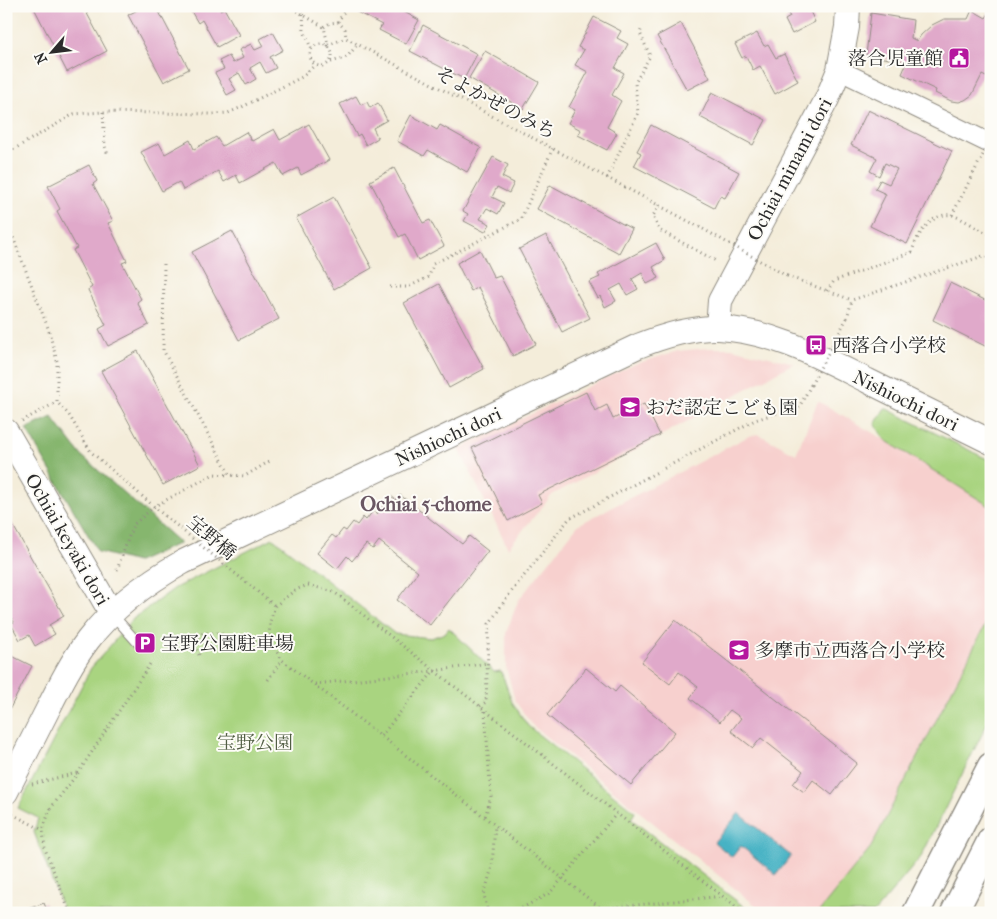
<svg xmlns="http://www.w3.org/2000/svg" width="997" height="919" viewBox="0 0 997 919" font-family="'IM FELL French Canon','Noto Serif JP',serif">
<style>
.built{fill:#f7d0ce}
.green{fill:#a9d480;stroke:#6a8056}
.forest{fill:#86b66e;stroke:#58704c}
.water{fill:#46b2c4;stroke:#386e78}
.building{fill:#e0a9ca}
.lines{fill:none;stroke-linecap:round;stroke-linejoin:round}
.service-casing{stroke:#908c82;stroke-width:11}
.minor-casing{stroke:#908c82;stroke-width:21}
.tertiary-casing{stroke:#908c82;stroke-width:26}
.secondary-casing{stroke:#908c82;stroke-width:29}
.path{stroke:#908c82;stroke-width:3;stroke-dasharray:1 4;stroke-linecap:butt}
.service{stroke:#fff;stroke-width:9}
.minor{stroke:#fff;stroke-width:19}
.tertiary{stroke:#fff;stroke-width:24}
.secondary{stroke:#fff;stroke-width:26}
.path-bridge{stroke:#908c82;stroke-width:3;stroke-dasharray:1 4;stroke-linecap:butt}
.labels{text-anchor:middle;stroke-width:4;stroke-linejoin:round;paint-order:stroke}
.poi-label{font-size:19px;fill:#2b2b2b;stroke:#fdfcf7;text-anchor:start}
.street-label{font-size:19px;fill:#2b2b2b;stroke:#fdfcf7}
.park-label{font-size:19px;fill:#515e44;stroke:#fdfcf7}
.neighbourhood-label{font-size:20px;font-weight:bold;fill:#6a5763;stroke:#fdfcf7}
</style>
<rect width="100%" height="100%" fill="#fdfcf7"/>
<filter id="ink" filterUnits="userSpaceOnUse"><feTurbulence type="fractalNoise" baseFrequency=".02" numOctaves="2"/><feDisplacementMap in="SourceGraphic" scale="10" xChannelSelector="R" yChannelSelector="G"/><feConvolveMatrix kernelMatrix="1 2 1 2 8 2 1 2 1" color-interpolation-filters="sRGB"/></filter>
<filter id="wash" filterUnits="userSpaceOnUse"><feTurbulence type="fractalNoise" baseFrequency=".0096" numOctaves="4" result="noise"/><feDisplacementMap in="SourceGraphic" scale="20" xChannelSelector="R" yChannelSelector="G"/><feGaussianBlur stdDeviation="1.12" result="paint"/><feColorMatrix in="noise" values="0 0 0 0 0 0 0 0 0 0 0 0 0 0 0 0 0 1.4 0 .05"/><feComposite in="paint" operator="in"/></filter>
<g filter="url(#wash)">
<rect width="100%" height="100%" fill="#f4edda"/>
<g class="built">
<polygon points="708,348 732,348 794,363 552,495 508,548 459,449 635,364 678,351"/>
<polygon points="818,401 885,440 991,507 991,614 871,847 818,913 765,913 533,726 515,701 506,667 506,633 518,601 578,525 749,436 758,434 796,454"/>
</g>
<g class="green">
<polygon points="885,408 991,461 991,507 885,440 875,424"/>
<polygon points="273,538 395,634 431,638 445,633 449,628 494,672 501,671 512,702 528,726 635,812 631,819 752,913 64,913 34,832 38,818 18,808 91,668 134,618 175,588"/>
<polygon points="991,614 991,716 921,857 874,913 818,913 871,847"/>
</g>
<polygon class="forest" points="52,417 81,455 180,543 137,562 98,552 26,429"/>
<polygon class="water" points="739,813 791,856 776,875 741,846 732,857 714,842"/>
<g id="blocks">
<g class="building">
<polygon points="33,6 83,6 107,51 67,72"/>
<polygon points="145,6 156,6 189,69 164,82 128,15"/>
<polygon points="188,6 219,6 220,10 224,8 239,35 217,47 202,20 198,23"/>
<polygon points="357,6 393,6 419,20 406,44 379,30 382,25 355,11"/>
<polygon points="784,6 814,6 809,9 815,22 792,34 785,20 790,17"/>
<polygon points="972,10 986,18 991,10 991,74 986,77 982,75 972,95 965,100 959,102 951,101 935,93 936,90 902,74 907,62 866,55 871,13 913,20 911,38 917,41 921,35 932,25 944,19 968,19"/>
<polygon points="594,17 621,31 617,38 628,44 615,68 624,73 612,95 621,101 607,127 617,133 607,150 578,135 581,130 568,123 575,110 569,107 588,72 575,65 584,50 578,47"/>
<polygon points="681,23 710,78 687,90 657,36"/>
<polygon points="423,25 477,54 464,79 410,51"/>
<polygon points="273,32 283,50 270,57 276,68 266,73 260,62 250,68 256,79 246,85 239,73 229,79 236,90 227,95 215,73 224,69 219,61 229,56 233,63 243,58 239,50 251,44 255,50 264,46 260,39"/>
<polygon points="757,33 764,46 768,44 776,58 784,54 798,81 775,94 760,66 753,70 746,56 742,58 735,44"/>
<polygon points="485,51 539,82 523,109 469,78"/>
<polygon points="712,92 766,120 753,145 700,117"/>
<polygon points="356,96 361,105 367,102 370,108 378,103 387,120 373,128 378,138 366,145 360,134 357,136 340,104"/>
<polygon points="868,110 952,151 907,244 870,226 886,194 875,189 880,180 889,184 897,169 885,163 879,176 870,171 877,158 851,145"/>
<polygon points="411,115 437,130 440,125 481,148 467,172 428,150 424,156 397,141"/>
<polygon points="309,124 329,160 301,175 298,168 283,176 276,163 240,183 236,175 224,182 218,171 183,190 179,182 162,191 141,152 159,143 165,154 190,140 194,149 216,137 222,146 246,132 252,141 274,129 280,140"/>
<polygon points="651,125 739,172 725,198 720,196 714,208 634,166 641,153 637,151"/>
<polygon points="493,157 508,165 502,177 514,183 509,193 497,187 492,197 504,203 498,214 487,208 480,219 490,224 485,232 464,221 468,214 463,211"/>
<polygon points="89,165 97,181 93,184 113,221 108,223 127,261 122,263 141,299 137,302 149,325 108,346 99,329 106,325 88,290 92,287 73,250 77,248 57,211 60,209 48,186"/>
<polygon points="394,168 423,223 430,220 444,246 418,260 405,234 399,237 370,181"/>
<polygon points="550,185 632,229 619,253 537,209"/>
<polygon points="334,197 372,268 334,289 296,218"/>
<polygon points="232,231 279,319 239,340 192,252"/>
<polygon points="546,235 590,318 562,332 519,249"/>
<polygon points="656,243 665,260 653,267 659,278 647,284 642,273 632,279 638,289 627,295 621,284 610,290 616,301 605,307 600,296 598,298 589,282 600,277 598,274"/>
<polygon points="480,250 494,278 500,276 536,344 513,356 478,287 471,291 457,263"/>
<polygon points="950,283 991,303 991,349 933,320"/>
<polygon points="439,284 484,369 449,388 404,303"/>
<polygon points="138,351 200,465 163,485 101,371"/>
<polygon points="586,392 595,411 607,405 613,419 644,404 660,435 538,495 542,503 508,521 472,448"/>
<polygon points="400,495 462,544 469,536 488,551 430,625 397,600 418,572 379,541 373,549 366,544 352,561 347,556 337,569 317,553 332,535 336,538 343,529 346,531 353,522 357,525 363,517 366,520 373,511 377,514 391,496 396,500"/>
<polygon points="6,513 64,616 49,625 55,634 35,646 29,635 20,640 11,624 14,622 6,609"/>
<polygon points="675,620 857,763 832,795 813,780 804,792 793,784 803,771 761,738 753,748 731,731 741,718 730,710 720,722 690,698 698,687 679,672 670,684 642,662"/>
<polygon points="6,653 32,666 6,716"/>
<polygon points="586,668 615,692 620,686 675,732 631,785 547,715"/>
<polygon points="44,903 48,913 17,913"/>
</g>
</g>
</g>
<g filter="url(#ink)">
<use href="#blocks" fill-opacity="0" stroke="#908c82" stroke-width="1"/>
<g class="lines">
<g class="service-casing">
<polyline id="service" points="112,614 137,642"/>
</g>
<g class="minor-casing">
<polyline id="minor" points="839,70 991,144"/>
</g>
<g class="tertiary-casing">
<g id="tertiary">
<polyline points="718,328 720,301 827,99 839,70 847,27 848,6"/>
<polyline points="6,431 112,614"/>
<path d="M6,792C20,764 34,737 48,709C60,685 72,661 88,640C113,607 147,582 183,562L638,346C663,336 691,327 719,328C773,331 820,357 868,381C909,401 950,422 991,442"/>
</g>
</g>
<g class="secondary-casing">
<g id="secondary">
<polyline points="916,913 991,766"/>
<polyline points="954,913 991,840"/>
</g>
</g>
<g class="path">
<polyline points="288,6 324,27 328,45 346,38 703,229"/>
<polyline points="303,14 304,31 311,48"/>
<polyline points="338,22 347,6"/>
<polyline points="324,27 330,23 338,22 345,29 346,38"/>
<circle cx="321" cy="55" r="11"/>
<polyline points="331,62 347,57 358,44"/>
<polyline points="103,112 105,146 108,155"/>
<polyline points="6,156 9,152 74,114 103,112 213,114 228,113 242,107 302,77 315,65"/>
<polyline points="607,178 638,113 635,83 650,56 640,33 642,28"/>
<polyline points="659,205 653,216 659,230 718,262"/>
<polyline points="952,215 971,178"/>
<polyline points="6,219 48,328 57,361 57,402 69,415 91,452 165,516"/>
<polyline points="164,264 163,350 230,475 245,476 270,461"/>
<polyline points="787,276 852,300"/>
<polyline points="390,287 408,287 429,277 433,264 521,219 553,148"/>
<path d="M827,291L834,281L912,252C916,235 932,212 952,215C960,217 982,231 991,235"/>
<polyline points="847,318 852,300 983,256 991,259"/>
<polyline points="22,421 57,402"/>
<polyline points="117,570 133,525 155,506 214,474 230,475"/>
<polyline points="242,579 275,606"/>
<polyline points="199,655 194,643 203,633 219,633 240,641 269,639"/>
<polyline points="268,680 282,660"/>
<polyline points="315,684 434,671 488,663"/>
<polyline points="480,706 486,702 489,624 508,596 569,519 755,420 783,411 797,411 811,385"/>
<polyline points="485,711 491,797 485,817"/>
<polyline points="381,736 433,672"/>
<polyline points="32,784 77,773"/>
<polyline points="8,812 43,830"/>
<polyline points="70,913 45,849 43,830 50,809 78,773 150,664"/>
<polyline points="488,913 484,895 492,867 495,825"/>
<polyline points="513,913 550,893 617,813"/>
<polyline points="559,913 723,896"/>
<polyline points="607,913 381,736 282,660 269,639 270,622 275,606 295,590 308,585 334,592 744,913"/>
</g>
<use href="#service" class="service"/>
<use href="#minor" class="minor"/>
<use href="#tertiary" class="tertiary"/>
<use href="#secondary" class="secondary"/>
<g class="path-bridge">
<polyline points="971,178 991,139"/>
<polyline points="703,229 787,276"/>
<polyline points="811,385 847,318"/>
<polyline points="165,516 242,579"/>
</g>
</g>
</g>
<defs>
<g id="civic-square" transform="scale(1.125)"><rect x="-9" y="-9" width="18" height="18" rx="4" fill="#b5179e" stroke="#fdfcf7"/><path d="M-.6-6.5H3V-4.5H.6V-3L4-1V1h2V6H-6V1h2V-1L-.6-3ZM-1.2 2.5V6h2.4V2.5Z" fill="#fff"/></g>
<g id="bus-square" transform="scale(1.125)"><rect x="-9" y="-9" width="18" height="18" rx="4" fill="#b5179e" stroke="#fdfcf7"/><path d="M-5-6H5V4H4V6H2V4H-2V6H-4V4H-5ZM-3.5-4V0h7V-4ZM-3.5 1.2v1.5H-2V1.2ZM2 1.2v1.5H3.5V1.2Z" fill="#fff"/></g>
<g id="school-square" transform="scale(1.125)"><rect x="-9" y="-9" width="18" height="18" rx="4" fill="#b5179e" stroke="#fdfcf7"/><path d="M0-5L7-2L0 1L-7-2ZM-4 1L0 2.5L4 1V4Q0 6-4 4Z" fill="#fff"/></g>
<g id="parking-square" transform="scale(1.125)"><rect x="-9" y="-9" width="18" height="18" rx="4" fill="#b5179e" stroke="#fdfcf7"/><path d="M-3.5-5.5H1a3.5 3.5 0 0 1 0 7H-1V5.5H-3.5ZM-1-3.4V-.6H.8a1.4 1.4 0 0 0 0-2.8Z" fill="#fff"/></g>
</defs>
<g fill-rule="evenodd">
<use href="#civic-square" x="959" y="58"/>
<use href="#bus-square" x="816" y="345"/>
<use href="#school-square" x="630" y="407"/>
<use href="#parking-square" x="145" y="643"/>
<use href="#school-square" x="739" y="650"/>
</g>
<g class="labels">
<g class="poi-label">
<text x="943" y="65" text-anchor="end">落合児童館</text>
<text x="832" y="352">西落合小学校</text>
<text x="646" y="414">おだ認定こども園</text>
<text x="161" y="650">宝野公園駐車場</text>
<text x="755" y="657">多摩市立西落合小学校</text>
</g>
<g class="street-label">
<text transform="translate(496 102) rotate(28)" y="7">そよかぜのみち</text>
<text transform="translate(789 169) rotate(-62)" y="7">Ochiai minami dori</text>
<text transform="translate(906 400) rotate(26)" y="7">Nishiochi dori</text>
<text transform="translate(448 436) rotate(-25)" y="7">Nishiochi dori</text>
<text transform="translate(212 537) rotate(40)" y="7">宝野橋</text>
<text transform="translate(68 539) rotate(60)" y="7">Ochiai keyaki dori</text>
</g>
<g class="park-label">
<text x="255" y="749">宝野公園</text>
</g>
<g class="neighbourhood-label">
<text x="426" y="511">Ochiai 5-chome</text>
</g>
</g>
<rect width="997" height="919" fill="none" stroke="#fdfcf7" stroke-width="25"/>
<g transform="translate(52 52) rotate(242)" stroke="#fdfcf7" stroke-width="4" paint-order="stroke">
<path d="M0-4L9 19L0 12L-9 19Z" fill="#2b2b2b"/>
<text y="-8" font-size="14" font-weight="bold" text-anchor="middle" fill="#2b2b2b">N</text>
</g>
</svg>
